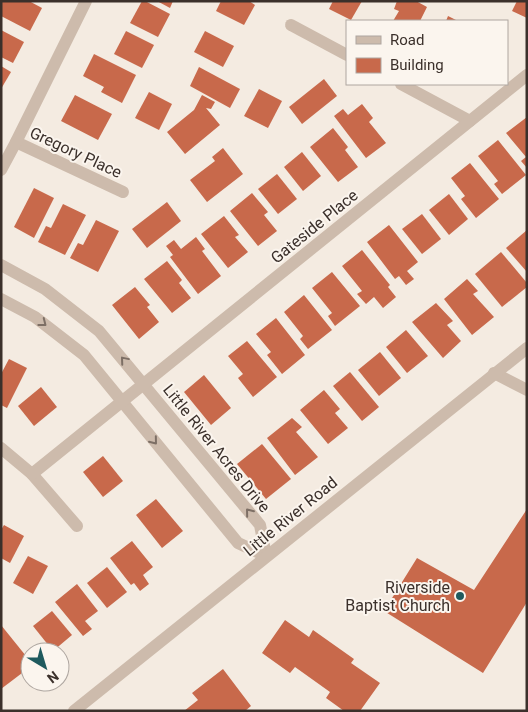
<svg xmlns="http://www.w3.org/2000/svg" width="528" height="712" viewBox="0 0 528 712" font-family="Roboto,sans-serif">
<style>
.building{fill:#c8694b}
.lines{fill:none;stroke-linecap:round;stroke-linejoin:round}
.minor{stroke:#cdbbac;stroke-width:12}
.oneway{stroke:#7d6f65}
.poi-dot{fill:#1f5a5e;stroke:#fbf5ee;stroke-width:2}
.labels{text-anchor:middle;stroke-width:4;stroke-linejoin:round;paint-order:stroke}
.street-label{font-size:16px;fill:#3b302b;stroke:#fbf5ee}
.poi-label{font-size:16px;fill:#3b302b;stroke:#fbf5ee;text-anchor:end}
</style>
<rect width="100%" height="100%" fill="#f4ebe1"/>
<g class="building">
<polygon points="1,1 29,1 42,8 30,31 1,16"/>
<polygon points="142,1 145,1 170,14 158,37 130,23"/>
<polygon points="157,1 173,1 170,8"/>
<polygon points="221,1 249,1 255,5 244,25 216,11"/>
<polygon points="333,1 362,1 351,20 329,9"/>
<polygon points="397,1 416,1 427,7 420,21 393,21 399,11 394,9"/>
<polygon points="517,1 527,1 527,18 512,11"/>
<polygon points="448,16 458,21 446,21"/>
<polygon points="1,30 24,42 13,63 1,57"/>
<polygon points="126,31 154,45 142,68 114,54"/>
<polygon points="205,31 234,46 223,67 194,52"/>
<polygon points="94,54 136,75 122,103 101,92 104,87 83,76"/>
<polygon points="1,66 11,72 1,89"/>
<polygon points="199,67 240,89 230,108 190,86"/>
<polygon points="324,79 337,96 302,124 289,107"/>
<polygon points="259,89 282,101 268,128 244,116"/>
<polygon points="149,92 172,104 159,130 135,118"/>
<polygon points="75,95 112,114 98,140 61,121"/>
<polygon points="202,95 215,102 211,109 206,108 220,125 185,154 167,132 194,110"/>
<polygon points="362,104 373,118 369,122 386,143 366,158 334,116 343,109 348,115"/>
<polygon points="527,117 527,168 521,161 526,157 506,133"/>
<polygon points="333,128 348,147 345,150 358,167 338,182 310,147"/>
<polygon points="498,140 526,175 502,194 494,184 498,181 478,156"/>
<polygon points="223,148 243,174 207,202 190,180 215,161 212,157"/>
<polygon points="302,152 321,176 303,191 284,167"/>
<polygon points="470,163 499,199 476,218 461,199 465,196 451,178"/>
<polygon points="277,174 297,199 278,214 258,189"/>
<polygon points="34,188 54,198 34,238 14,227"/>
<polygon points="252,193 268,212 264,215 277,231 258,246 230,211"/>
<polygon points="449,194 468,219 449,235 429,210"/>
<polygon points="167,202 181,221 147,248 132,229"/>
<polygon points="63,204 86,215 65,255 38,242 46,226 51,228"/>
<polygon points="422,214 441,239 422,254 402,229"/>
<polygon points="224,216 239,235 235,237 248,252 228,268 201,234"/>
<polygon points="96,220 119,231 98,272 70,258 78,243 83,245"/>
<polygon points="389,225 418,262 407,271 414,279 406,285 399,276 395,279 367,242"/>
<polygon points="527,230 527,272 506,248"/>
<polygon points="196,237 205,249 202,251 221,276 198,294 170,257 173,255 166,246 174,240 181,249"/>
<polygon points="362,250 390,285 388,287 396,297 383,308 374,297 366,304 357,294 362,291 342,266"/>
<polygon points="501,252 527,283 527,287 502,307 475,274"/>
<polygon points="167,261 182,280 179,283 191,298 172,313 144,279"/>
<polygon points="332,272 360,306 335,326 328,316 332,313 312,288"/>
<polygon points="467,279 478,291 473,294 494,317 472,335 444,299"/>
<polygon points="135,287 150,305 147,307 159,322 139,339 112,305"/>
<polygon points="304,295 332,330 308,349 300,339 303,336 284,312"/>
<polygon points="436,303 453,321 447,325 461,341 443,358 412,322"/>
<polygon points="276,318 305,355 282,374 267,355 271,352 256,334"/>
<polygon points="406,330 428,356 407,373 386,347"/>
<polygon points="247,341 277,377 253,397 238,378 243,374 228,356"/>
<polygon points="380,352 401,378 379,396 358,370"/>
<polygon points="9,359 27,368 7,408 1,405 1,374"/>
<polygon points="350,372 379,407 362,421 333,386"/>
<polygon points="204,375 231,408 211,425 184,392"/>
<polygon points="41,387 57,407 34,426 18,406"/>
<polygon points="324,390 340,409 335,413 348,428 328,444 300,410"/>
<polygon points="292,418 302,427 296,432 318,457 295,475 267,438"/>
<polygon points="262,444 291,479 266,499 237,464"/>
<polygon points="103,456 123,481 103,497 83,472"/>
<polygon points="156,499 183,531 162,548 136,515"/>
<polygon points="527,509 527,602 483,673 384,611 417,558 474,590"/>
<polygon points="4,525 24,536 10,563 1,558 1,530"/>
<polygon points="132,541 153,567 143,575 149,584 140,591 134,583 131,585 110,558"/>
<polygon points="28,556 48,566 33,594 13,583"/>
<polygon points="107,567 127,592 107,608 87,583"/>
<polygon points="77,584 98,611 85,621 92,629 83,636 55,602"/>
<polygon points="52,611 72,635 53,651 33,626"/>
<polygon points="285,620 309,637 313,630 354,659 351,663 380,683 360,711 344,711 326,698 330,692 295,667 290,673 262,653"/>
<polygon points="1,625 30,661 30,667 1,689"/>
<polygon points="223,669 251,706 245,711 184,711 198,700 192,693"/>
</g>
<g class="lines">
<g class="minor">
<polyline points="291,25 347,55"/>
<polyline points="401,84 470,121"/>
<polyline points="16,142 123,192"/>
<polyline points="1,170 16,142 86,1"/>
<polyline points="1,265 45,289 99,331 260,525 266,556"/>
<polyline points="1,299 35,317 84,355 238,543 266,556"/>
<polyline points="494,373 527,390"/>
<polyline points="1,448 32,474 77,526"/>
<polyline points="32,474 527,75"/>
<polyline points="74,711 527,348"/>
</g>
</g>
<defs><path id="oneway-chevron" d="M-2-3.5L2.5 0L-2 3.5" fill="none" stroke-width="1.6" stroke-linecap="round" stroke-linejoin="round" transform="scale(1.25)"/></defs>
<g class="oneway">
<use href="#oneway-chevron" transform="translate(43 323) rotate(38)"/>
<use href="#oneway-chevron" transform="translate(124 360) rotate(-130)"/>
<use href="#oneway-chevron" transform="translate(154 441) rotate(51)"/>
<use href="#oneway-chevron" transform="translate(249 512) rotate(-129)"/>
</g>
<circle class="poi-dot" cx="460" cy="596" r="5"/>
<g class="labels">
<g class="street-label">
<text transform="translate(76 152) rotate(25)" y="6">Gregory Place</text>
<text transform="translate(314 226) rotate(-39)" y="6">Gateside Place</text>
<text transform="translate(217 448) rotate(51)" y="6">Little River Acres Drive</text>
<text transform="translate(290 516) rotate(-39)" y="6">Little River Road</text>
</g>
<g class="poi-label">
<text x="450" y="593">Riverside<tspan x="450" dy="18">Baptist Church</tspan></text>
</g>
</g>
<rect width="528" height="712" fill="none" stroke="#3b302b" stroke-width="5"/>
<rect x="346" y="20" width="162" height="65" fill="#fbf5ee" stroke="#aea6a0"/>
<rect x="356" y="36" width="25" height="8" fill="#cdbbac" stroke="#aea6a0"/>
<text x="390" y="45" font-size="15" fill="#3b302b">Road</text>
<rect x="356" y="58" width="25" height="15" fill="#c8694b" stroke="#aea6a0"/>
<text x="390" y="70" font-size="15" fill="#3b302b">Building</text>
<g transform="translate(45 667) rotate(142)"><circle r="24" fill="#fbf5ee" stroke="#aea6a0"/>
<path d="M0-4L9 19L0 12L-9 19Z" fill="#1f5a5e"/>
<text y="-8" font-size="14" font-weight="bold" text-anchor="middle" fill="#3b302b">N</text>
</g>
</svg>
